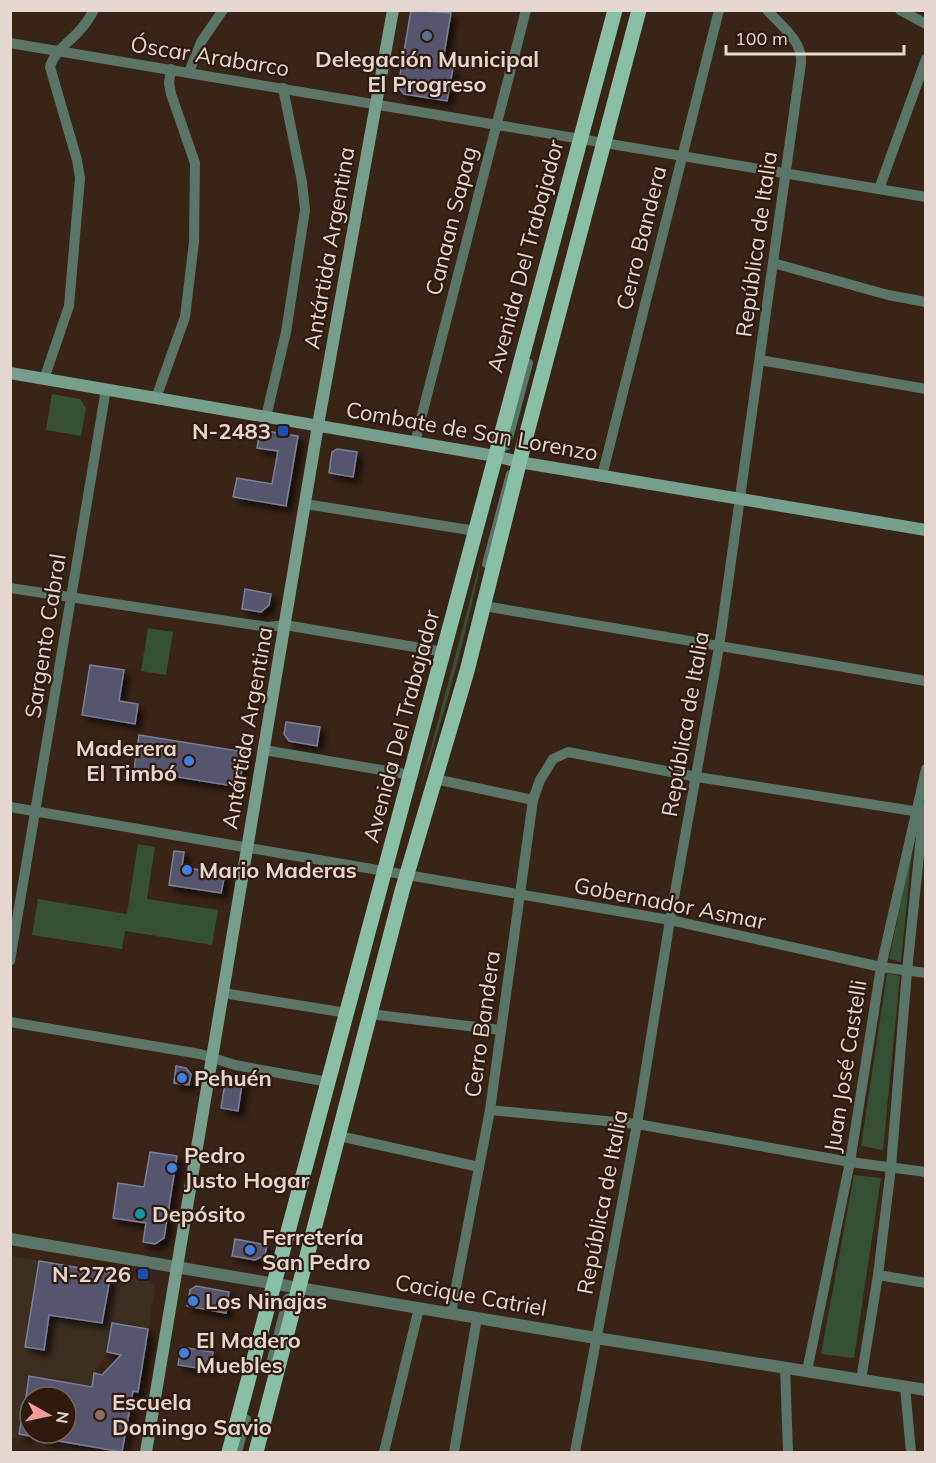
<svg xmlns="http://www.w3.org/2000/svg" width="936" height="1463" viewBox="0 0 936 1463" font-family="Mulish,sans-serif">
<style>
.education{fill:#3c2e21;fill-rule:evenodd}
.green{fill:#365035}
.building{fill:#54566e;stroke:#7b7e97;stroke-width:1.5;filter:url(#shadow)}
.lines{fill:none;stroke-linecap:round;stroke-linejoin:round}
.pedestrian{stroke:#5a7468;stroke-width:8}
.minor{stroke:#5a7468;stroke-width:10}
.tertiary{stroke:#5a7468;stroke-width:12}
.secondary{stroke:#759e8c;stroke-width:12}
.primary{stroke:#89bea7;stroke-width:15}
.service-dot{fill:#5c6f8a;stroke:#2e1a0f;stroke-width:2}
.transit-dot{fill:#1a4fb4;stroke:#2e1a0f;stroke-width:2}
.shop-dot{fill:#3f7fe0;stroke:#2e1a0f;stroke-width:2}
.culture-dot{fill:#0f9aa8;stroke:#2e1a0f;stroke-width:2}
.education-dot{fill:#8d6e63;stroke:#2e1a0f;stroke-width:2}
.labels{text-anchor:middle;stroke-width:4.5;stroke-linejoin:round;paint-order:stroke}
.street-label{font-size:22px;fill:#e5d7cf;stroke:#2e1a0f}
.poi-label{font-size:22px;font-weight:bold;fill:#e5d7cf;stroke:#2e1a0f;text-anchor:start}
</style>
<defs>
<filter id="shadow"><feDropShadow dx="5.5" dy="5.5" stdDeviation="3" flood-color="#0009"/></filter>
</defs>
<rect width="100%" height="100%" fill="#392418"/>
<path class="education" d="M10,1256L149,1279L155,1287L143,1359L107,1353L94,1374L93,1385L138,1392L127,1452H93L11,1438ZM30,1397H66V1433H30Z"/>
<g class="green">
<polygon points="52,394 80,399 86,408 81,436 46,430"/>
<path d="M482,555C467,634 445,711 420,789Z"/>
<polygon points="148,628 173,632 166,675 141,671"/>
<polygon points="138,844 155,847 147,899 218,910 212,945 125,931 122,949 32,935 38,899 127,914"/>
<polygon points="912,850 901,962 889,959"/>
<polygon points="887,973 900,976 883,1150 861,1146"/>
<polygon points="854,1175 881,1178 854,1358 821,1354"/>
</g>
<g class="building">
<polygon points="411,10 451,13 442,66 453,68 447,101 404,94 398,87"/>
<polygon points="260,430 298,436 286,506 233,497 237,478 272,484 278,451 257,448"/>
<polygon points="337,449 357,452 353,477 329,473 332,452"/>
<polygon points="245,589 271,594 269,605 261,612 242,609"/>
<polygon points="90,665 124,670 119,701 138,704 135,724 82,715"/>
<polygon points="286,722 320,727 317,746 289,741 284,734"/>
<polygon points="139,735 245,752 239,787 134,770"/>
<polygon points="174,851 184,852 182,867 225,874 221,893 169,885"/>
<polygon points="176,1066 186,1068 191,1074 189,1085 174,1083"/>
<polygon points="231,1075 243,1077 238,1111 221,1108 226,1078"/>
<polygon points="150,1152 177,1156 164,1238 155,1244 143,1242 146,1223 113,1218 118,1183 144,1187"/>
<polygon points="235,1239 267,1245 265,1255 255,1260 232,1256"/>
<polygon points="39,1261 111,1273 102,1323 49,1315 44,1350 25,1347"/>
<polygon points="196,1286 229,1292 226,1313 187,1306 190,1290"/>
<polygon points="112,1323 148,1329 138,1392 133,1391 122,1452 42,1438 42,1433 66,1433 66,1397 26,1397 29,1376 92,1387 94,1373 102,1375 121,1355 107,1352"/>
<polygon points="181,1347 213,1352 210,1370 178,1365"/>
<polygon points="25,1400 30,1401 30,1436 19,1434"/>
</g>
<g class="lines">
<g class="pedestrian">
<polygon points="524,362 529,363 507,446 504,447 502,444"/>
<polygon points="510,474 512,474 514,476 491,565 486,564"/>
<polygon points="290,1297 292,1300 273,1372 268,1371 287,1298"/>
<polyline points="238,1452 247,1419 242,1417"/>
</g>
<g class="minor">
<polyline points="900,10 926,24"/>
<polyline points="10,43 926,197"/>
<polyline points="189,72 201,42 223,10"/>
<polyline points="879,189 926,59"/>
<polyline points="773,263 888,295 926,302"/>
<polyline points="760,360 926,389"/>
<path d="M44,379L69,306L80,178L77,160L50,67C54,51 70,42 80,30C86,24 90,17 94,10"/>
<polyline points="156,398 185,317 194,242 195,163 171,94 169,83 171,69"/>
<polyline points="266,417 286,332 305,210 302,182 283,88"/>
<polyline points="415,442 526,10"/>
<polyline points="602,476 719,10"/>
<polyline points="305,504 476,531"/>
<polyline points="10,588 268,627 285,625 444,652"/>
<polyline points="484,606 926,681"/>
<polyline points="264,750 411,775"/>
<polyline points="435,779 533,800"/>
<polyline points="10,807 670,920 881,967 926,973"/>
<polyline points="10,961 106,389"/>
<polyline points="223,993 347,1013"/>
<polyline points="370,1014 501,1030"/>
<polyline points="10,1022 200,1054 235,1065 328,1082"/>
<polyline points="490,1110 637,1124 850,1162 926,1172"/>
<polyline points="339,1136 479,1167"/>
<polyline points="878,1275 926,1283"/>
<polyline points="451,1313 490,1110 533,800 540,780 553,759 568,752 697,777 926,813"/>
<polyline points="785,1367 788,1452"/>
<polyline points="807,1371 850,1162 881,967 926,769"/>
<polyline points="861,1380 878,1275 891,1167 907,971 924,807"/>
<polyline points="905,1387 911,1452"/>
<polyline points="384,1452 419,1308"/>
<polyline points="454,1452 477,1318"/>
<path d="M575,1452L637,1124L670,920L719,647L801,63C803,41 780,25 767,10"/>
</g>
<polyline class="tertiary" points="10,1239 596,1338 926,1390"/>
<g class="secondary">
<polyline points="10,373 495,456 519,462 926,530"/>
<polyline points="146,1452 318,425 393,10"/>
</g>
<g class="primary">
<polyline points="229,1452 615,10"/>
<polyline points="256,1452 402,891 467,671 524,444 639,10"/>
</g>
</g>
<circle class="service-dot" cx="427" cy="36" r="6"/>
<g class="transit-dot">
<rect x="277" y="425" width="12" height="12" rx="3"/>
<rect x="137" y="1268" width="12" height="12" rx="3"/>
</g>
<g class="shop-dot">
<circle cx="189" cy="761" r="6"/>
<circle cx="187" cy="870" r="6"/>
<circle cx="182" cy="1078" r="6"/>
<circle cx="172" cy="1168" r="6"/>
<circle cx="250" cy="1250" r="6"/>
<circle cx="193" cy="1301" r="6"/>
<circle cx="184" cy="1353" r="6"/>
</g>
<circle class="culture-dot" cx="140" cy="1214" r="6"/>
<circle class="education-dot" cx="100" cy="1415" r="6"/>
<g class="labels">
<g class="street-label">
<text transform="translate(210 56) rotate(9)" y="8">Óscar Arabarco</text>
<text transform="translate(451 221) rotate(-76)" y="8">Canaan Sapag</text>
<text transform="translate(641 238) rotate(-76)" y="8">Cerro Bandera</text>
<text transform="translate(756 244) rotate(-82)" y="8">República de Italia</text>
<text transform="translate(329 248) rotate(-80)" y="8">Antártida Argentina</text>
<text transform="translate(525 256) rotate(-75)" y="8">Avenida Del Trabajador</text>
<text transform="translate(472 431) rotate(10)" y="8">Combate de San Lorenzo</text>
<text transform="translate(45 636) rotate(-81)" y="8">Sargento Cabral</text>
<text transform="translate(685 724) rotate(-80)" y="8">República de Italia</text>
<text transform="translate(401 726) rotate(-75)" y="8">Avenida Del Trabajador</text>
<text transform="translate(247 728) rotate(-80)" y="8">Antártida Argentina</text>
<text transform="translate(670 903) rotate(11)" y="8">Gobernador Asmar</text>
<text transform="translate(482 1024) rotate(-82)" y="8">Cerro Bandera</text>
<text transform="translate(845 1066) rotate(-81)" y="8">Juan José Castelli</text>
<text transform="translate(602 1202) rotate(-79)" y="8">República de Italia</text>
<text transform="translate(471 1295) rotate(10)" y="8">Cacique Catriel</text>
</g>
<g class="poi-label">
<text x="427" y="67" text-anchor="middle">Delegación Municipal<tspan x="427" dy="25">El Progreso</tspan></text>
<text x="271" y="439" text-anchor="end">N-2483</text>
<text x="177" y="756" text-anchor="end">Maderera<tspan x="177" dy="25">El Timbó</tspan></text>
<text x="199" y="878">Mario Maderas</text>
<text x="194" y="1086">Pehuén</text>
<text x="184" y="1163">Pedro<tspan x="184" dy="25">Justo Hogar</tspan></text>
<text x="152" y="1222">Depósito</text>
<text x="262" y="1245">Ferretería<tspan x="262" dy="25">San Pedro</tspan></text>
<text x="131" y="1282" text-anchor="end">N-2726</text>
<text x="205" y="1309">Los Ninajas</text>
<text x="196" y="1348">El Madero<tspan x="196" dy="25">Muebles</tspan></text>
<text x="112" y="1410">Escuela<tspan x="112" dy="25">Domingo Savio</tspan></text>
</g>
</g>
<rect width="936" height="1463" fill="none" stroke="#e5d7cf" stroke-width="24"/>
<g transform="translate(48 1415) rotate(99)"><circle r="28" fill="#2e1a0f" stroke="#77665c" stroke-width="1.5"/>
<path d="M0-4.5L10 22L0 15L-10 22Z" fill="#f59b9a"/>
<text y="-9" font-size="16" font-weight="bold" text-anchor="middle" fill="#e5d7cf">N</text>
</g>
<path d="M726 45v9h178v-9" fill="none" stroke="#e5d7cf" stroke-width="3"/>
<text x="735" y="45" font-size="18" fill="#e5d7cf" stroke="#2e1a0f" stroke-width="4.5" paint-order="stroke">100 m</text>
</svg>
